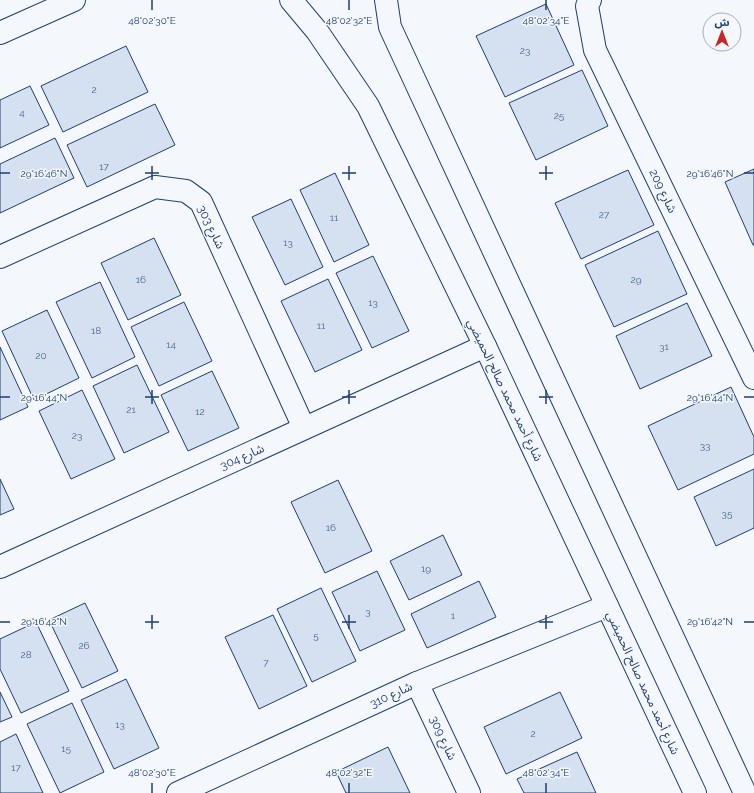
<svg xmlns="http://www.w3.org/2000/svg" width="754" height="793" viewBox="0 0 754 793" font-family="Raleway,'Noto Sans Arabic',sans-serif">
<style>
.building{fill:#d5e0f0;stroke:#1d3f73}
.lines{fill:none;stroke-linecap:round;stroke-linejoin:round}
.street-casing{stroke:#1d3f73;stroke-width:24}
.street{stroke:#f4f7fb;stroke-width:22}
.ticks{fill:none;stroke:#1d3f73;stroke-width:1.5}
.labels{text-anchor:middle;stroke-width:3;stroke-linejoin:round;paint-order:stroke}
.number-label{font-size:10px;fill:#4b6792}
.street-label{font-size:12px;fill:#1d3f73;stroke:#f4f7fb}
.ticks-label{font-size:10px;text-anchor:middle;fill:#1d3f73;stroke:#f4f7fb;stroke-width:3;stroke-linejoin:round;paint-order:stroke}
</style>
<rect width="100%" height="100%" fill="#f4f7fb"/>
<g class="building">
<polygon points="546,4 574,65 505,97 476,36"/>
<polygon points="126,46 148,92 63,132 41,86"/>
<polygon points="582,70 608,126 536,160 509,103"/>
<polygon points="30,86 49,125 0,148 0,100"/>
<polygon points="155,104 175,145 87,187 67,145"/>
<polygon points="55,138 74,178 0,213 0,164"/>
<polygon points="754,169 754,245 753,245 725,182"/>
<polygon points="628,170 654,225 581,259 555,203"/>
<polygon points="335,173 369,245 334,262 300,190"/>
<polygon points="291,199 323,267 285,285 252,217"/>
<polygon points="658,231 687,294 614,327 585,265"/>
<polygon points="154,238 181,295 128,320 101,263"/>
<polygon points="373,256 409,331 372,348 336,273"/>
<polygon points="328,279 362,350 315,372 281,301"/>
<polygon points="100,282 135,357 92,378 56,302"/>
<polygon points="184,302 212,361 159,386 131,327"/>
<polygon points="687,303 712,356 640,389 616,336"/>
<polygon points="47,310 79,378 34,400 2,331"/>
<polygon points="0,347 28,407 0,420"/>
<polygon points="137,365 169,432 124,453 93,386"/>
<polygon points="212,371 239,428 188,451 161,395"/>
<polygon points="731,387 754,437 754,454 678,490 648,426"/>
<polygon points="82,390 115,459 71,479 39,411"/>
<polygon points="754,469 754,528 716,546 694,497"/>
<polygon points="0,479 14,509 0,515"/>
<polygon points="338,480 372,551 325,573 291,502"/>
<polygon points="443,535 462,575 409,600 390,561"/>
<polygon points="377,571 405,630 360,651 332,592"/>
<polygon points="479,581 496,617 427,648 411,614"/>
<polygon points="321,588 356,661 312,682 277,609"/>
<polygon points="85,603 118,671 82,688 49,620"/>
<polygon points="273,615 307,686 259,709 225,637"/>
<polygon points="36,622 69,691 21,713 0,669 0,639"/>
<polygon points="126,679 159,748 114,769 81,700"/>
<polygon points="0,692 12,717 0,722"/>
<polygon points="560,692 582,738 506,774 484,727"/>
<polygon points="72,703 104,772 60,793 27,724"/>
<polygon points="16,734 43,793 0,793 0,742"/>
<polygon points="388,747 410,793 346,793 336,772"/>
<polygon points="577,752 596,793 524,793 517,779"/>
</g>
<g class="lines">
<g class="street-casing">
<g id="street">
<polyline points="291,0 317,31 368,106 485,346 695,793"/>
<polyline points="386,0 390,27 745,793"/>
<polyline points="590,0 587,6 595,50 754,378"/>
<polyline points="0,33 74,0"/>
<polyline points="0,257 155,187 186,191 201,202 304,428"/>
<polyline points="0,567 485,346"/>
<polyline points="417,683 469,793"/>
<polyline points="178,793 417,683 607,606"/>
</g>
</g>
<use href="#street" class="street"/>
</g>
<path class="ticks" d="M152,0V10M349,0V10M546,0V10M152,166V180M349,166V180M546,166V180M0,173H10M145,173H159M342,173H356M539,173H553M744,173H754M152,390V404M349,390V404M546,390V404M0,397H10M145,397H159M342,397H356M539,397H553M744,397H754M152,615V629M349,615V629M546,615V629M0,622H10M145,622H159M342,622H356M539,622H553M744,622H754M152,783V793M349,783V793M546,783V793"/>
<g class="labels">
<g class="number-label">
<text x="525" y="54">23</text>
<text x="94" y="93">2</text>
<text x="22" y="116">4</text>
<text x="559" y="119">25</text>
<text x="104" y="170">17</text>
<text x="604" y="218">27</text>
<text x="334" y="221">11</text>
<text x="288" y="246">13</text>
<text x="141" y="283">16</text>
<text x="636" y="283">29</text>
<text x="373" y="306">13</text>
<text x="321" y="329">11</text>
<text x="96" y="334">18</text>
<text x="171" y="348">14</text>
<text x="664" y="350">31</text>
<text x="41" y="359">20</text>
<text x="131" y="413">21</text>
<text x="200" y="415">12</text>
<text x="77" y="439">23</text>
<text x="705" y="449">33</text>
<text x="727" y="517">35</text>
<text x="331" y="531">16</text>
<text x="426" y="572">19</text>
<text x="368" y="615">3</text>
<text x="453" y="619">1</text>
<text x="316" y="639">5</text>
<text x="84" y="649">26</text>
<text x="26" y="658">28</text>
<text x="266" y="666">7</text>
<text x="120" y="728">13</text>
<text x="533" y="737">2</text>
<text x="66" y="752">15</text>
<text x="16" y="771">17</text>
</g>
<g class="street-label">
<text transform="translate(663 191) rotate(64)" y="4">شارع 209</text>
<text transform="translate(211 227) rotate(64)" y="4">شارع 303</text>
<text transform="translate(505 390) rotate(64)" y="4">شارع أحمد محمد صالح الحميضي</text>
<text transform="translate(242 457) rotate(-24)" y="4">شارع 304</text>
<text transform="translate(643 683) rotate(65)" y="4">شارع أحمد محمد صالح الحميضي</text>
<text transform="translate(391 695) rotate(-25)" y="4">شارع 310</text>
<text transform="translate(443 738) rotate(65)" y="4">شارع 309</text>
</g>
</g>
<g class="ticks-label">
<text x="152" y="24">48°02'30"E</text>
<text x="349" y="24">48°02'32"E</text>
<text x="546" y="24">48°02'34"E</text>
<text x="44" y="177">29°16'46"N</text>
<text x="710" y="177">29°16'46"N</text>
<text x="44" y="401">29°16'44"N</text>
<text x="710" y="401">29°16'44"N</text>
<text x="44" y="625">29°16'42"N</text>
<text x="710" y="625">29°16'42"N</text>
<text x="152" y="776">48°02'30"E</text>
<text x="349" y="776">48°02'32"E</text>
<text x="546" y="776">48°02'34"E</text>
</g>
<g transform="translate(722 32)"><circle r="19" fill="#f4f7fb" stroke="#9eadc5"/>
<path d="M0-3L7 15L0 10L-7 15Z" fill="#c62828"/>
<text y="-6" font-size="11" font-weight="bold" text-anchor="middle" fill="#1d3f73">ش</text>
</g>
</svg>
